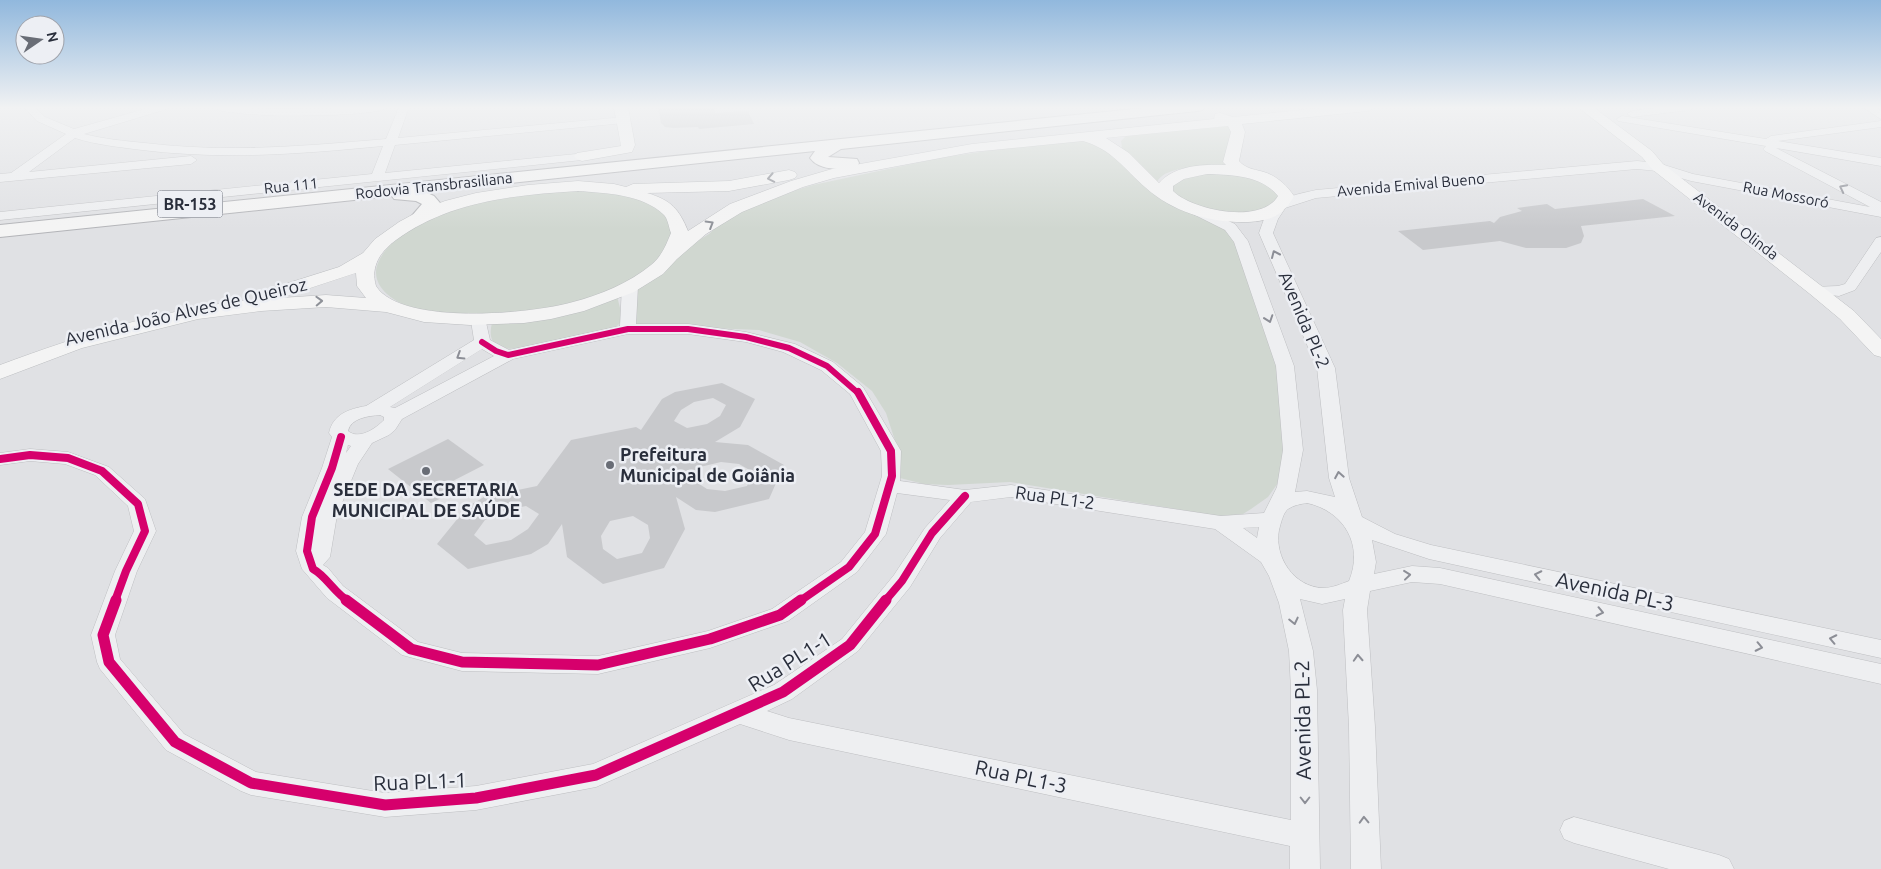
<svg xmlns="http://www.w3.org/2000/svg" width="1881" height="869" viewBox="0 0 1881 869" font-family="Ubuntu,sans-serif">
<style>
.green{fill:#d0d7d0}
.building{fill:#c8c9cc;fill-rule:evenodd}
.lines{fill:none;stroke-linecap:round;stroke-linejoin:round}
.minor-casing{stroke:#bebfc2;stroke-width:1}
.major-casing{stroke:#bcbec1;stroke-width:1}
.highway-casing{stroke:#b3b4b8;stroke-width:2}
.minor{fill:#eeeff1;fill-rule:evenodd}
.major{fill:#f4f4f4;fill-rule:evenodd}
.highway{fill:#f4f4f4;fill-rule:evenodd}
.cycleway-far2-casing{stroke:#edeff4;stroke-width:9}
.cycleway-far1-casing{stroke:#edeff4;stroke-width:11}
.cycleway-casing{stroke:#edeff4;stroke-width:14}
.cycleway-far2{stroke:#d6006c;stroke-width:6}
.cycleway-far1{stroke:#d6006c;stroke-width:8}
.cycleway{stroke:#d6006c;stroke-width:11}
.oneway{stroke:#8e9198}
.oneway2{stroke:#8c8e96}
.poi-dot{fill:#696d76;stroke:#edeff4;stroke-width:2}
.labels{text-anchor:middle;stroke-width:5;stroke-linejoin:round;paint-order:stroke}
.far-street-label{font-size:15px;fill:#292e3b;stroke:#edeff4}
.shield{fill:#edeff4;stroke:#646872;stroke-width:1}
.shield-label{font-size:16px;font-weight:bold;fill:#292e3b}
.street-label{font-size:18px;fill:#292e3b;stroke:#edeff4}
.poi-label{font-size:18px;font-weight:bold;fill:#292e3b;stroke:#edeff4;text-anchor:start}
.near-street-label{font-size:21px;fill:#292e3b;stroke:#edeff4}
</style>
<rect width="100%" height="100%" fill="#e0e1e4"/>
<g class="green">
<path d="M1224,123L1234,127L1228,167C1210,167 1166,164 1157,182L1122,148L1121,141L1128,134Z"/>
<polygon points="1082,140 1095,140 1231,231 1280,369 1284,399 1283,465 1278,483 1268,497 1251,509 1243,514 1219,516 1010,482 948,485 924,484 900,478 901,459 886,413 872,391 837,363 800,342 759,330 636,325 632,320 637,287 689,246 709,234 736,208 813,185 940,158 1007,148"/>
<path d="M1210,171L1260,178L1282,198C1278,202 1272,209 1267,210C1242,218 1184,213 1171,188L1174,182Z"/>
<path d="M550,190C584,191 638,188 664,214C670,219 671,232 674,239C665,249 656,266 645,274C614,294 566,308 530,313C519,315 507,314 496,314C461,315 416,319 387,294C378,286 373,275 378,263C389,234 439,213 467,205C494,198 523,195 550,190Z"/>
<path d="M617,296L623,320L617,326C596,332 516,355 499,347C489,342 490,331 492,323Z"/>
</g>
<g class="building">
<polygon points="658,107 715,107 715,113 748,111 754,124 699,129 698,127 673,128 665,127 661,123"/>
<polygon points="1643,199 1675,216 1581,226 1584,236 1581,243 1566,248 1526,248 1500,241 1423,250 1398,231 1490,221 1494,223 1500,217 1522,211 1517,208 1547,204 1555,209"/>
<path d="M722,383L755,399L740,427L715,442L748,445L784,465L769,499L715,512L696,510L676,497L685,529L664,568L603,584L567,557L562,524L548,544L531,554L468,569L437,544L467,507L484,497L537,486L571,440L636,427L641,430L662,399L675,392ZM713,398L726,405L720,416L707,424L687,428L674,421L681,410L694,402ZM721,462L739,464L753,472L747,486L725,491L707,489L693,480L700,467ZM526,506L539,514L528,529L511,540L486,545L474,535L485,520L502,511ZM633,516L648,525L650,538L642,553L617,559L603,549L601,536L610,521Z"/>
<polygon points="448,439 484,465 445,485 454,492 431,503 388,469"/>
</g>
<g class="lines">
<g class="minor-casing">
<g id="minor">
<path d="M24,107H35L45,117L74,129L152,107H168L167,109L84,134C104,139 124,141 145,143C227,153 304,146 386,139L399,107H409L398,138L624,117L629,120L624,123L395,145L385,173L586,153L588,156L586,159L582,160L0,220V212L372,174L383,146C300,154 225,160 142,150C119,147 97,145 75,138L29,172L191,156L197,160L191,164L0,182V174L11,173L66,134L37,121Z"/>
<path d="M212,107L280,109L389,107C378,118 223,119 212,107Z"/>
<polygon points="1664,107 1695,107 1690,110 1632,117 1627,114 1632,111"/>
<polygon points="1863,107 1875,107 1881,111 1881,119"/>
<path d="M1622,116L1766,139L1771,136L1881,121V127L1778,141L1881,158V166L1776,148L1881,202V217L1691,181L1657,171L1637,169L1316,198L1285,208L1278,204C1287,195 1304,193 1316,190L1637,161L1658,163L1693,174L1870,207L1765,151L1763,149L1766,146L1618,121L1617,119Z"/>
<path d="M1277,206L1284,210L1278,219L1273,233L1335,368L1349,478L1362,517L1395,534L1431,545L1881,640V658L1429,559L1372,540L1376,562L1374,574L1412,566L1440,568L1881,664V684L1440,584L1412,582L1370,591L1367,610L1375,727L1381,869H1351L1349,727L1343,610L1345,599L1322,604L1300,599L1313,651L1317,690L1320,869H1290V846L789,740L740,724L596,787L476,810L385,817L251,795L241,791L166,750L100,669L97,662L91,635L115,571L134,531L128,506L95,475L65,464L30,461L0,465V453L30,449L68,452L109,467L145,499L156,531L137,571L115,635L120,659L184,734L256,772L385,793L476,786L593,764L774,685L842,639L894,575L925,528L950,500L897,493L886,534L857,572L788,621L710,648L598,674L462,671L402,655L327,598L302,569L296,551L302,517L322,468L332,437L329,433C333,414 349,409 366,406L474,340L471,321L473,318H485L490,340L509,350L620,326L622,286L625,283H635L638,286L636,324H688L746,332L795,344L833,362L863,387L901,451L900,481L965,490L1011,485L1221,516L1264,513L1277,487L1283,450L1276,366L1234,242L1225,230L1193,214L1191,211L1193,208L1198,207L1235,224L1248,241L1294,366L1303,450L1295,492L1307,491L1335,497L1329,478L1317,368L1259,233L1264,219L1272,207ZM628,334H688L746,342L783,352L821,370L850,394L881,451L882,476L865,532L841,562L772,609L708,631L598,656L462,653L418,642L343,586L328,568L323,565L330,557L337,515L358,464L372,443L389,435L395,430L402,419L513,359ZM482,349L494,356L395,408L390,407ZM380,415L384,417V420C375,429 359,440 348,431C351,418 368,416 380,415ZM348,445L351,446L346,453ZM1011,497L1215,529L1261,562L1269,576L1279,603L1289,651L1291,690V820L789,718L767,711L792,699L858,651L910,587L940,538L971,502ZM1307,503C1344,511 1364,545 1349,581C1341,584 1332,588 1323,588C1294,587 1274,557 1279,530C1281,523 1283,513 1288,509C1294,505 1301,504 1307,503ZM1259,527L1257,538L1243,528Z"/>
<polygon points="1881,237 1881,252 1855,290 1839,296 1812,293 1809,290 1812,287 1838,286 1845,284 1876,238"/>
<polygon points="1574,817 1719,855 1729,859 1734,869 1669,869 1574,843 1564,839 1560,830 1564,821"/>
</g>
</g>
<g class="major-casing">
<g id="major">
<polygon points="614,107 628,107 635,145 632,152 582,161 577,159 574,156 577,153 621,146"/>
<path d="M1330,107H1375L1368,111L1242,124L1245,132L1239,161C1247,170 1256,169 1267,173C1279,178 1287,186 1294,196C1283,216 1270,221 1248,222C1210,223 1173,212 1146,188C1123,168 1113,150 1083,141L972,152L834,178L803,187L742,212L706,234L677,259L663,274L634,292L584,311L551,319L524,323L470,325L424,322L386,312L326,307L261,311L198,319L82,348L0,379V365C83,334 179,304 268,299L263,294L266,290L339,267L363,253L375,239L399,222L421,210L445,201L476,193L528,185L578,181L614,184L626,187L633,184L729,181L789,170L795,172L797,175L795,178L789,180L729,191L647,193C671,200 679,209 688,231L730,204L791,181L832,169L972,144L1214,119L1215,114L1220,113L1233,117ZM1228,126L1231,132L1223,162L1226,165C1204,164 1175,165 1159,183L1129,153L1106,138ZM1207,174C1232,175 1261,175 1278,196C1261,225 1192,210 1173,191V186L1184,179ZM578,191C605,193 643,194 664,215C668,219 669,228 671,233C666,245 662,256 651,265C629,283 600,295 573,302C532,314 401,326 376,286C370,266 381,251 396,240C449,201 514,195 578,191ZM356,273L357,286L366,298L326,295L280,298Z"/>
<polygon points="1578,107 1593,107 1652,151 1663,164 1854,311 1881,339 1881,357 1874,355 1840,319 1810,294 1653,170 1642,157"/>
</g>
</g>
<g class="highway-casing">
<path id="highway" d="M1154,107H1204L1202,110L1197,111L841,149L828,157L857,159L859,163L857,167C843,170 819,171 810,158L815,151L425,192L434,196L440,203C436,216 426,225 412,222L410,218L422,204L416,201L394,199L392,196L0,237V225Z"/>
</g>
<use href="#minor" class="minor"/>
<use href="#major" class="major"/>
<use href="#highway" class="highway"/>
<g class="cycleway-far2-casing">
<polyline id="cycleway-far2" points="482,342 496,351 508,355 628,329 688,329 746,337 789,348 827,366 858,393"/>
</g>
<g class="cycleway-far1-casing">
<g id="cycleway-far1">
<path d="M341,437L332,468L312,517L307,551L313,569C326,576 334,592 348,601"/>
<polyline points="0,459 30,455 68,458 102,471 138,504 145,531 126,571 115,601"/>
<polyline points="800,601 849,567 875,534 892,476 891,451 858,392"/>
<polyline points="885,601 902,581 932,533 965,496"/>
</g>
</g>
<g class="cycleway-casing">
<g id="cycleway">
<polyline points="116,600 103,635 109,662 175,742 251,783 385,805 476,798 596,775 783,692 850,645 886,600"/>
<polyline points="346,600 411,649 462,662 598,665 710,639 780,615 801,600"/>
</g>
</g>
<use href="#cycleway-far2" class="cycleway-far2"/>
<use href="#cycleway-far1" class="cycleway-far1"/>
<use href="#cycleway" class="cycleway"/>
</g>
<defs><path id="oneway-chevron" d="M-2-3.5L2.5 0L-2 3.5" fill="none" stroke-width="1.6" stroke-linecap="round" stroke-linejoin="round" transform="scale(1.25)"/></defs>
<g class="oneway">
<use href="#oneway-chevron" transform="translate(771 178) rotate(169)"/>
<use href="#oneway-chevron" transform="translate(710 224) rotate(-31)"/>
<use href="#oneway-chevron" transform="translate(319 301) rotate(-2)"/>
</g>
<g class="oneway2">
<use href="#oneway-chevron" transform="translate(1843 188) rotate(-153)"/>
<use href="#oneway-chevron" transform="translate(1275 254) rotate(-114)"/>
<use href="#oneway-chevron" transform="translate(1269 319) rotate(71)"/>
<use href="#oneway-chevron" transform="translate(460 356) rotate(148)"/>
<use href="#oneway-chevron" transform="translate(1339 475) rotate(-100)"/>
<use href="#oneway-chevron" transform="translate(1407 575) rotate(-6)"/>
<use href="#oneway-chevron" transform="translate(1538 575) rotate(-168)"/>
<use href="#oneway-chevron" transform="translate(1600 612) rotate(12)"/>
<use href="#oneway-chevron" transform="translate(1294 621) rotate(77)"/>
<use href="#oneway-chevron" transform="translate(1833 639) rotate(-168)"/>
<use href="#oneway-chevron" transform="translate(1759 647) rotate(12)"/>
<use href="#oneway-chevron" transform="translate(1358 658) rotate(-93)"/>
<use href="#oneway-chevron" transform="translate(1305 800) rotate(90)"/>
<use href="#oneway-chevron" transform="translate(1364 820) rotate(-92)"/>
</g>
<linearGradient id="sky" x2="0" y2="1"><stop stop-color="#91b8dd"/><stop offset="0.47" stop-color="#f1f2f3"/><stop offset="1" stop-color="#f1f2f3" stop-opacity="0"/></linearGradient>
<rect width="1881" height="229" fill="url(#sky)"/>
<g class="poi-dot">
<circle cx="610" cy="465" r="5"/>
<circle cx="426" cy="471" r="5"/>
</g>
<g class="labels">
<g class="far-street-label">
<text transform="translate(1411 185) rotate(-5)" y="5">Avenida Emival Bueno</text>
<text transform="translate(291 186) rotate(-6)" y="5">Rua 111</text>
<text transform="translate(434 186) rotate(-6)" y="5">Rodovia Transbrasiliana</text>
<text transform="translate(1786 195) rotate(11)" y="5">Rua Mossoró</text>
<text transform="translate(1736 226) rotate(37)" y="5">Avenida Olinda</text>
</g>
<rect class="shield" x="157.5" y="190.5" width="65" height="27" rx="4"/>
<g class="shield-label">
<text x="190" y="210">BR-153</text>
</g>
<g class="street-label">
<text transform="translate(186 312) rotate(-13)" y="6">Avenida João Alves de Queiroz</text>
<text transform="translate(1304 320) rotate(67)" y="6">Avenida PL-2</text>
<text transform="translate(1055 498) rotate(8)" y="6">Rua PL1-2</text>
</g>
<g class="poi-label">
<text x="620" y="461">Prefeitura<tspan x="620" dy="21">Municipal de Goiânia</tspan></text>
<text x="426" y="496" text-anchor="middle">SEDE DA SECRETARIA<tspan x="426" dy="21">MUNICIPAL DE SAÚDE</tspan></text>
</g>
<g class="near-street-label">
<text transform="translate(1615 592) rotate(12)" y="7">Avenida PL-3</text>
<text transform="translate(790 662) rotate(-32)" y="7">Rua PL1-1</text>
<text transform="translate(1303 720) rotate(-91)" y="7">Avenida PL-2</text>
<text transform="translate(1021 777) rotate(12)" y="7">Rua PL1-3</text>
<text transform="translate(420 782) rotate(-2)" y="7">Rua PL1-1</text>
</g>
</g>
<g transform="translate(40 40) rotate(77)"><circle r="24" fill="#edeff4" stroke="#9fa2aa"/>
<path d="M0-4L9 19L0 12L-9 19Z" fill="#696d76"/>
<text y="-8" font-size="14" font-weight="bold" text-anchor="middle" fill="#292e3b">N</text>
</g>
</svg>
